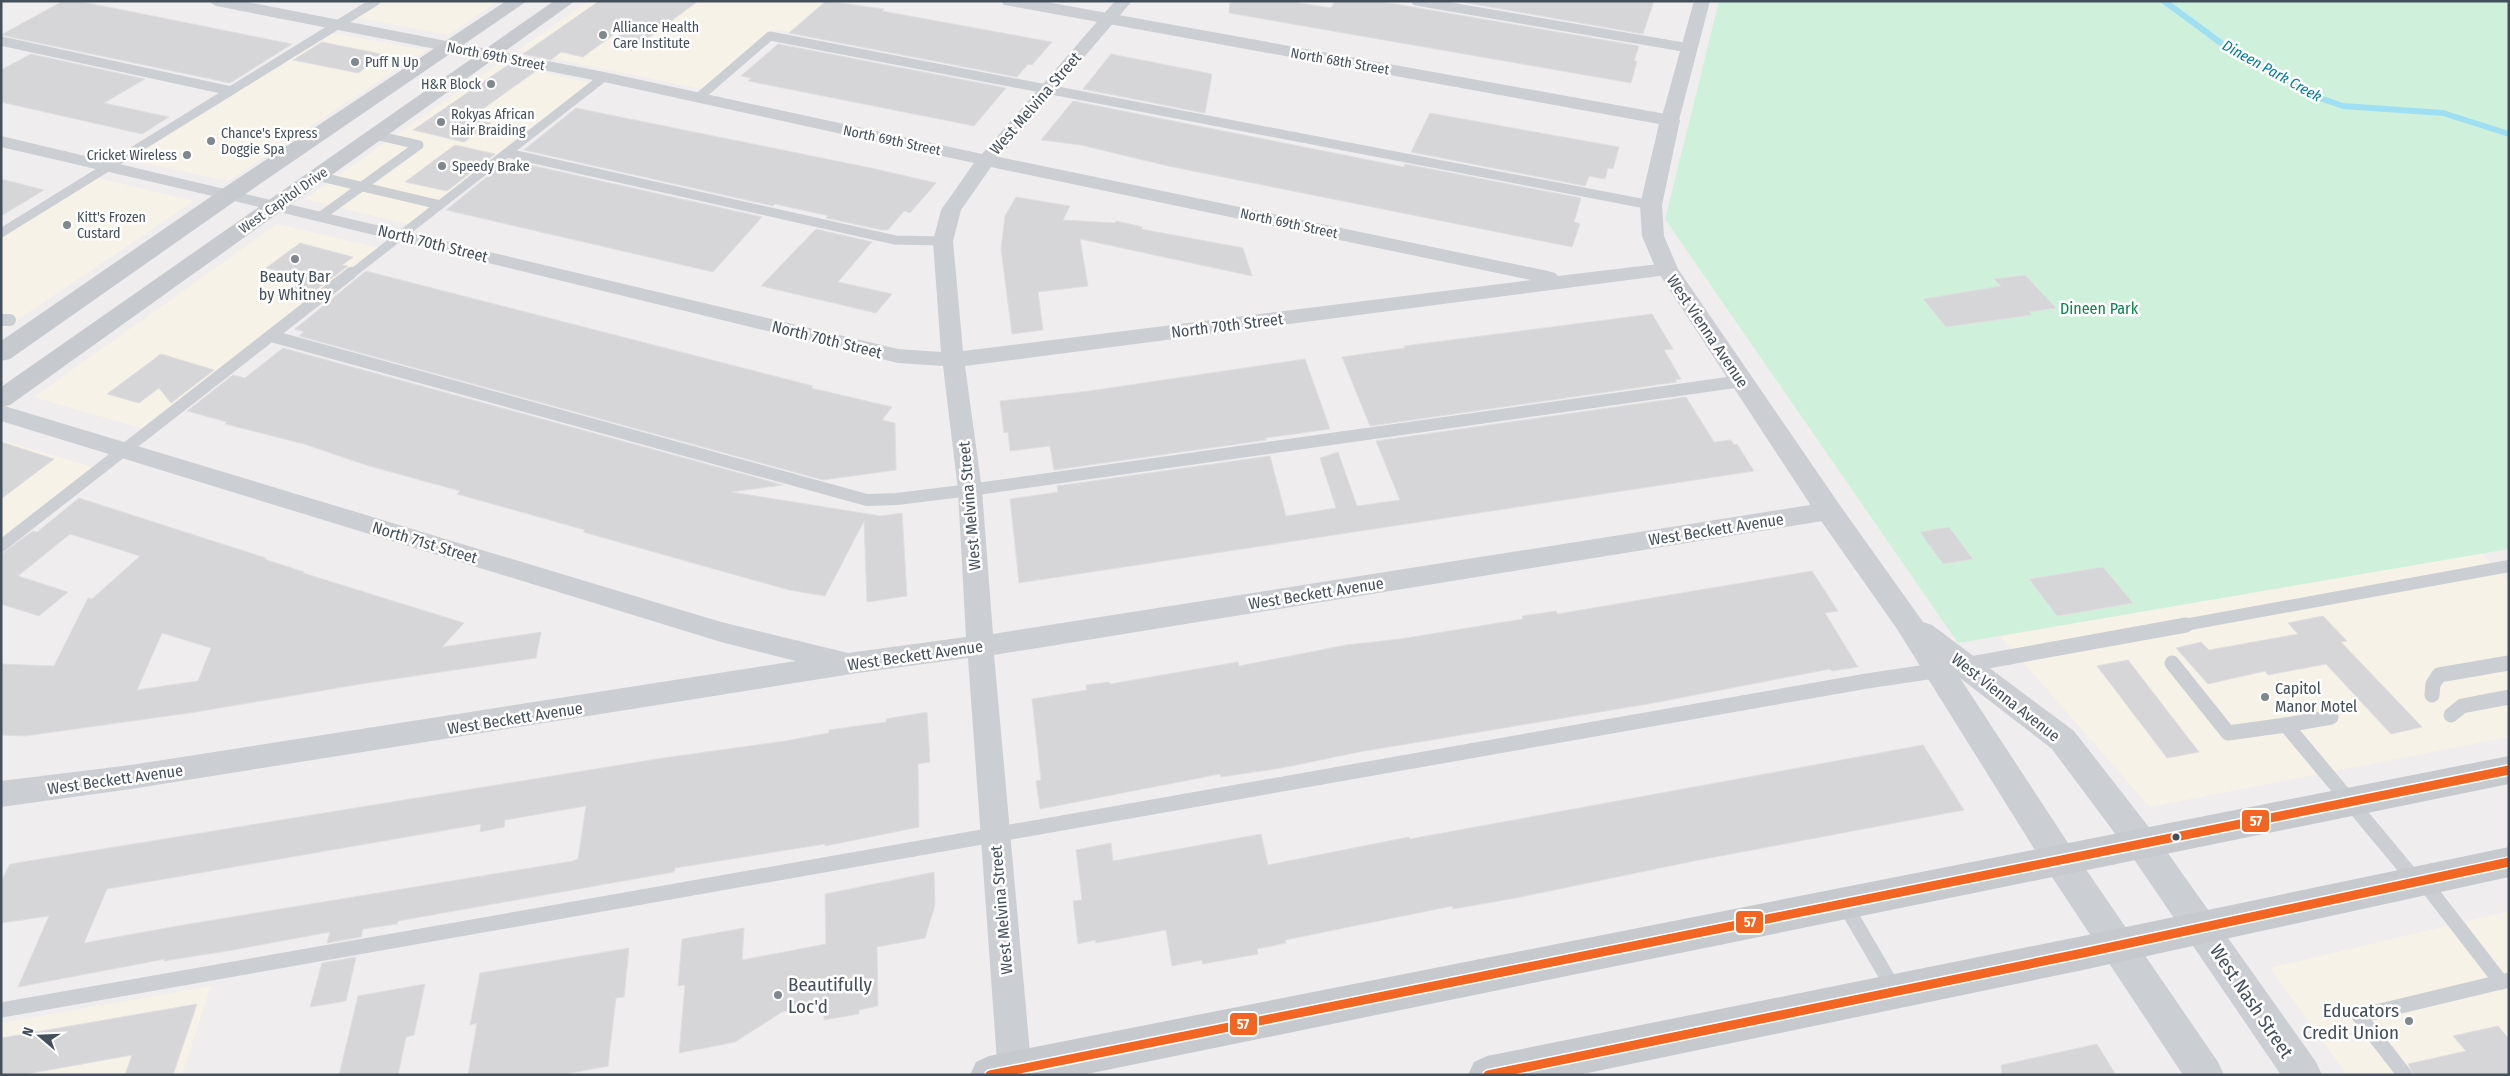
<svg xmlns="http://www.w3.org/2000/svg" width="2510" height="1076" viewBox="0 0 2510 1076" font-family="'Fira Sans Condensed',sans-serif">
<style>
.commercial{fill:#f7f2e7}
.green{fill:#cff1dc}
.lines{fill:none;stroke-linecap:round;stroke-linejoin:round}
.stream{stroke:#9edff3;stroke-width:6}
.building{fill:#d6d5d7;stroke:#e0dfe0;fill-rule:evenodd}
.service-far2{stroke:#cbced2;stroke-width:9}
.service-far1{stroke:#cbced2;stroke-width:12}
.service{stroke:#cbced2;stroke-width:15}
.minor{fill:#cbced2;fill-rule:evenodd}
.tertiary{fill:#cbced2;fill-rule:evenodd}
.primary{fill:#c6cace;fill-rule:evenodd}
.bus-1-casing{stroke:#fff;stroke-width:12}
.bus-1{stroke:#f26522;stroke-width:9}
.poi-dot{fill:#7f878f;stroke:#fff;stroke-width:2}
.bus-dot{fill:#43505c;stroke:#fff;stroke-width:2}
.labels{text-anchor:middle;stroke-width:5;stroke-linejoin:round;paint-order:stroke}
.far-poi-label{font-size:14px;fill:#43505c;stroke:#fff;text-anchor:start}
.far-street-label{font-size:14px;fill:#43505c;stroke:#fff}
.far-water-label{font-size:15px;font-style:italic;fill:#027ca2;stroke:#fff}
.street-label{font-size:16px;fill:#43505c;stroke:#fff}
.poi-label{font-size:16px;fill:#43505c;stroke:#fff}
.park-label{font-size:16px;fill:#0b864c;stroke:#fff}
.near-poi-label{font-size:19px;fill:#43505c;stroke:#fff;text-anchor:start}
.near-street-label{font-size:19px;fill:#43505c;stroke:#fff}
.line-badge{stroke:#fff;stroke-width:2}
.badge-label{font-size:14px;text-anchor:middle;font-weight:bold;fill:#fff}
</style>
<rect width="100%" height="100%" fill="#efeded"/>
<g class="commercial">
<polygon points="380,1 498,1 448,35 355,17"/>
<polygon points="589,1 828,1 791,32 774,29 701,89 517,51"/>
<polygon points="331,33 426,50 228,181 125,159"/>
<polygon points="499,63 596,84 411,225 305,199"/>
<polygon points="89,176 194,201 1,331 1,230"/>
<polygon points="277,224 380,248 147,430 34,397"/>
<polygon points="1,440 93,467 1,537"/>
<polygon points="2481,553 2509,581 2509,737 2150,807 2000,636"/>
<polygon points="2509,911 2509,1075 2347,1075 2270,968"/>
<polygon points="211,986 182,1075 1,1075 1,1023"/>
</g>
<polygon class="green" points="1719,1 2509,1 2509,549 1958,643 1665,219"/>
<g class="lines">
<polyline class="stream" points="2164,1 2221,43 2317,97 2343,106 2443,113 2509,134"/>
</g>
<g class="building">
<polygon points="63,1 78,1 292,44 230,83 1,35"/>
<polygon points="599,1 698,1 631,51 617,32 583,57 561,52 551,60 523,54"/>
<polygon points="826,1 884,9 882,11 1052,42 1032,65 1028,64 1017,77 789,33"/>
<polygon points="1230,1 1288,1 1331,8 1335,1 1378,1 1639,46 1634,61 1637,61 1631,83 1229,13"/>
<polygon points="1456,1 1654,1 1643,34"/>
<polygon points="322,42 386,55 358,73 293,60"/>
<polygon points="778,44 1006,88 974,126 748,81 751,78 741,76"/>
<polygon points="31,54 145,79 104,103 169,117 142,134 1,102 1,70"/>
<polygon points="1111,54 1212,74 1205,113 1083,89"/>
<polygon points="508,65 536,71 470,118 491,123 464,142 413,130"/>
<polygon points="1073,101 1404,167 1405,164 1581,198 1574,222 1580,224 1572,247 1168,166 1081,145 1041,140"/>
<polygon points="576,108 871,168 936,183 910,213 904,211 888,230 882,230 826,218 828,216 825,215 775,204 773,206 524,150"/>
<polygon points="1430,113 1496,125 1619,147 1613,169 1608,168 1605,179 1589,176 1585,186 1411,152"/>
<polygon points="455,145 495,154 447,191 405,182"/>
<polygon points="508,160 762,217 713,272 446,210"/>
<polygon points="1,179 44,190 1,216"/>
<polygon points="1016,197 1070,206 1063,220 1115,223 1116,221 1143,227 1141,229 1243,248 1252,276 1080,239 1088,286 1038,292 1043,330 1012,334 1001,249 1005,216"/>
<polygon points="816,229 872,242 838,282 892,294 876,313 761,286"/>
<polygon points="300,243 353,257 342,265 348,266 308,296 288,291 305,278 266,268"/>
<polygon points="366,271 813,386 811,388 892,407 882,420 895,423 896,470 823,480 299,336 304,332 295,329"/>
<polygon points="2025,275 2056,308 2029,312 2032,315 1946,327 1923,299 2001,286 1994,279"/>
<polygon points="1652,314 1673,349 1664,350 1681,379 1675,380 1677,382 1370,426 1342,357 1405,348 1404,346"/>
<polygon points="283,348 783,485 731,492 881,516 902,513 907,596 867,602 864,521 825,596 789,590 583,532 585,530 457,494 460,491 366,465 304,444 225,424 227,422 187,411 233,375 245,378"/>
<polygon points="161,354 214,370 171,403 159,388 139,403 107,394"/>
<polygon points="1305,359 1330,429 1266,438 1266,440 1054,470 1050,446 1010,451 1008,432 1004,433 1000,401 1089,391"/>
<polygon points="1686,397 1714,442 1731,440 1734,445 1737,444 1754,471 1019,583 1010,499 1058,492 1057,486 1270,456 1286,516 1336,508 1320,458 1338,452 1357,506 1400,500 1376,441"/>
<polygon points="1,442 54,459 1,499"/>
<path d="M79,498L266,558L264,559L304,572L303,573L464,623L442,647L541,632L536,658L367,683L196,712L25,736L1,735V664L54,666L88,598L92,599L140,556L70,534L18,576L68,592L39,616L1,604V554L33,531L37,532ZM162,633L211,648L198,681L137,690Z"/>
<polygon points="1949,527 1973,559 1943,564 1920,532"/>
<polygon points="2103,567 2133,603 2057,616 2029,579"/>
<polygon points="1812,571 1838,611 1825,613 1858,667 1832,671 1830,669 1648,704 1359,752 1282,768 1221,777 1220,774 1040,809 1036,781 1041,780 1032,699 1087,690 1086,685 1109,682 1110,684 1238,662 1239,666 1346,645 1400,639 1523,619 1522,616 1556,611 1557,614"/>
<polygon points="2323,616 2347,641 2341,642 2422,727 2391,734 2326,664 2268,675 2265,671 2208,684 2176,648 2201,642 2209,650 2298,634 2288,623"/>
<polygon points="2128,660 2199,752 2167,758 2097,666"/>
<path d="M927,712L930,762L918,764L919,827L825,846V844L675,868L674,872L398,921L397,924L363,929L361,937L327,943L330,932L233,950L164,961L165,959L18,987L49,916L1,923V882L10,864L663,758L785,741L829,733V730L886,722V719ZM586,806L578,859L573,861L183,925L84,943L107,889L481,824L480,832L504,827L505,820Z"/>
<polygon points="1923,745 1964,810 1694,861 1516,898 1453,909 1452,906 1285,940 1286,943 1257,949 1258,954 1203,964 1202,960 1172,966 1166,930 1096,943 1095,940 1078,944 1073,901 1082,900 1076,850 1111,843 1113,861 1261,834 1268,865 1409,837 1410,839"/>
<polygon points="934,872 935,905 925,938 877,947 878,1006 859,1010 859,1014 824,1020 824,1003 782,1012 735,1042 679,1053 685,985 678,986 682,939 744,928 742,960 826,944 825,894"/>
<polygon points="629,948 624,997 616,998 608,1066 561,1075 468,1075 477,1023 470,1025 480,973"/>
<polygon points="356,957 346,1001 310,1007 322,963"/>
<polygon points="425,984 414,1035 406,1037 398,1075 339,1075 358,996"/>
<polygon points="197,1004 173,1075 125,1075 132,1055 21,1075 1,1075 1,1038"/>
<polygon points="2498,1026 2509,1039 2509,1075 2414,1075 2408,1064 2466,1051 2453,1036"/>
<polygon points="2097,1044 2116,1075 2002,1075 2001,1065"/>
</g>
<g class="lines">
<g class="service-far2">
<polyline points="1416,1 1689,48"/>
<polyline points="1,41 231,91"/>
<polyline points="698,98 770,36 1651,205"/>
<polyline points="507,153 895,240 943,241"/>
<polyline points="317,176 440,205"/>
<polyline points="321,216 419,145 375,135"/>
<polyline points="1,233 376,1"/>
<polyline points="350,275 604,77"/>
</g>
<g class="service-far1">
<polyline points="1,320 10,320"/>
<polyline points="271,336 867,500 897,499 970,490 1742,381"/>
<polyline points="1,546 351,273"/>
<polyline points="2179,626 2509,566"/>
</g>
<g class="service">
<polyline points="2172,663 2228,733 2286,725 2416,881"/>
<polyline points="1965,665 2186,625"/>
<polyline points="2432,695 2433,684 2439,675 2509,663"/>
<polyline points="2451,715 2462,706 2509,697"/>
<polyline points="2286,725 2331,717"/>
<polyline points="2423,881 2501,982"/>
<polyline points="1845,905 1894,989"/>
<polyline points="1,1010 1867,681 1941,670"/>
<polyline points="2405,1075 2359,1016 2509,980"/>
</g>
<g class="minor">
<path d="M208,1H242L604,72L982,154L1115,1H1132L999,157L1548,271L1555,273L1558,276L1667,263L1674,265L1677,269L1674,273L1667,275L965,366L982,490L993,634L1829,502L1838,505L1841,511L1838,517L1829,520L994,655L1032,1075H998L968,658L851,674L131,789L1,807V781L131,765L796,661L721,642L1,421V405L721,622L848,653L966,637L958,490L943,366L898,363L230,200L1,147V136L898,349L941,352L933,241L941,210L974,163L604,82L216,6ZM991,167L1531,280L963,351L953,241L961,210Z"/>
<polygon points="1694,1 1710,1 1679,120 1676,124 1664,124 1661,120"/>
</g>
<polygon class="tertiary" points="1001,1 1041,1 1677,116 1680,120 1662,205 1664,236 1678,269 1839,504 1923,622 1932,625 2074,731 2155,835 2316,1062 2322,1075 2281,1075 2131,855 2052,749 1960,678 2072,849 2218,1062 2224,1075 2183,1075 2048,871 1897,629 1819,518 1656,269 1642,236 1640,205 1659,124 1010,6 1004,5"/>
<g class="primary">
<polygon points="506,1 527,1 238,199 10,359 1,361 1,341 222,189"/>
<polygon points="554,1 575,1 10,405 1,407 1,387"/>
<polygon points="2509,756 2509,784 1082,1075 970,1075 976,1062 989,1056"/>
<polygon points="2509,847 2509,877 2083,970 1578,1075 1468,1075 1474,1062 1487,1056 2083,936"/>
</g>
<g class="bus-1-casing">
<g id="bus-1">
<polyline points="990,1075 2509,770"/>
<polyline points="1488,1075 2083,953 2509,862"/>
</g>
</g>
<use href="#bus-1" class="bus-1"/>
</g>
<g class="poi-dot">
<circle cx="603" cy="35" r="5"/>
<circle cx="355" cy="62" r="5"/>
<circle cx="491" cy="84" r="5"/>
<circle cx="441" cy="122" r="5"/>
<circle cx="211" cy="141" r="5"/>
<circle cx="187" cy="155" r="5"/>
<circle cx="442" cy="166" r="5"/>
<circle cx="67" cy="225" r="5"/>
<circle cx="295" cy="259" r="5"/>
<circle cx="2265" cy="697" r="5"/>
<circle cx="778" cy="995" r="5"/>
<circle cx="2409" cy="1021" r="5"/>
</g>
<circle class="bus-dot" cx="2176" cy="837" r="4.5"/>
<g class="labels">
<g class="far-poi-label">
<text x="613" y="32">Alliance Health<tspan x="613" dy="16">Care Institute</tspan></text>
<text x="365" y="67">Puff N Up</text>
<text x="481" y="89" text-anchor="end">H&amp;R Block</text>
<text x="451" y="119">Rokyas African<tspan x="451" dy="16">Hair Braiding</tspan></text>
<text x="221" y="138">Chance's Express<tspan x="221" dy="16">Doggie Spa</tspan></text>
<text x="177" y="160" text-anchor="end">Cricket Wireless</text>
<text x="452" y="171">Speedy Brake</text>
<text x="77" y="222">Kitt's Frozen<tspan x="77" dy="16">Custard</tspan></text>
</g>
<g class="far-street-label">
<text transform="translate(496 56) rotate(11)" y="5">North 69th Street</text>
<text transform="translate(1340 61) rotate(10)" y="5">North 68th Street</text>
<text transform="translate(892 140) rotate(12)" y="5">North 69th Street</text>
<text transform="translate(283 200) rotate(-35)" y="5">West Capitol Drive</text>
<text transform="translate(1289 223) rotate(12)" y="5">North 69th Street</text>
</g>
<g class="far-water-label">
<text transform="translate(2272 71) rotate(29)" y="5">Dineen Park Creek</text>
</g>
<g class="street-label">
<text transform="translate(1035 103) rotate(-49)" y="6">West Melvina Street</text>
<text transform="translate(433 243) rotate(14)" y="6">North 70th Street</text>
<text transform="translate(1227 325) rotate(-7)" y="6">North 70th Street</text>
<text transform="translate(1708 331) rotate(56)" y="6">West Vienna Avenue</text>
<text transform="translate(827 339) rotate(14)" y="6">North 70th Street</text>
<text transform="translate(969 506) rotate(-95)" y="6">West Melvina Street</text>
<text transform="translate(1716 529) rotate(-9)" y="6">West Beckett Avenue</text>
<text transform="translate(425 542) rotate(17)" y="6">North 71st Street</text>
<text transform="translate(1316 593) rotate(-9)" y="6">West Beckett Avenue</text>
<text transform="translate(915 655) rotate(-8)" y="6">West Beckett Avenue</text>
<text transform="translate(2006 697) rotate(38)" y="6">West Vienna Avenue</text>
<text transform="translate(515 718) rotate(-9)" y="6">West Beckett Avenue</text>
<text transform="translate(115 779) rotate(-8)" y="6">West Beckett Avenue</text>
<text transform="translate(1001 910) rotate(-95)" y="6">West Melvina Street</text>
</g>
<g class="poi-label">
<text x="295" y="282">Beauty Bar<tspan x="295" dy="18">by Whitney</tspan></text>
<text x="2275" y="694" text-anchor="start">Capitol<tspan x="2275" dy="18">Manor Motel</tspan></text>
</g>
<g class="park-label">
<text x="2099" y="314">Dineen Park</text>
</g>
<g class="near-poi-label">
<text x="788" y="991">Beautifully<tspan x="788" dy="22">Loc'd</tspan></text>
<text x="2399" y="1017" text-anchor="end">Educators<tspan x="2399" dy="22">Credit Union</tspan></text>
</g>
<g class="near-street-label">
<text transform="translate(2252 1001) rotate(56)" y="7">West Nash Street</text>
</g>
</g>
<g class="line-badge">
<rect x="2241" y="809" width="29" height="24" rx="5" fill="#f26522"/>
<rect x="1735" y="910" width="29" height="24" rx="5" fill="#f26522"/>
<rect x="1229" y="1012" width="29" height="24" rx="5" fill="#f26522"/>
</g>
<g class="badge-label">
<text x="2256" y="826">57</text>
<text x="1750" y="927">57</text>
<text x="1243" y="1029">57</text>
</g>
<rect width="2510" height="1076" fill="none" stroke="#43505c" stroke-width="5"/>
<g transform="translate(40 1036) rotate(289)" stroke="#ffffff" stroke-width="4" paint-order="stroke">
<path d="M0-4L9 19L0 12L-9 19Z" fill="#43505c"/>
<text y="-8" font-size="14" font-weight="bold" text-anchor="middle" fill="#43505c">N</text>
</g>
</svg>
